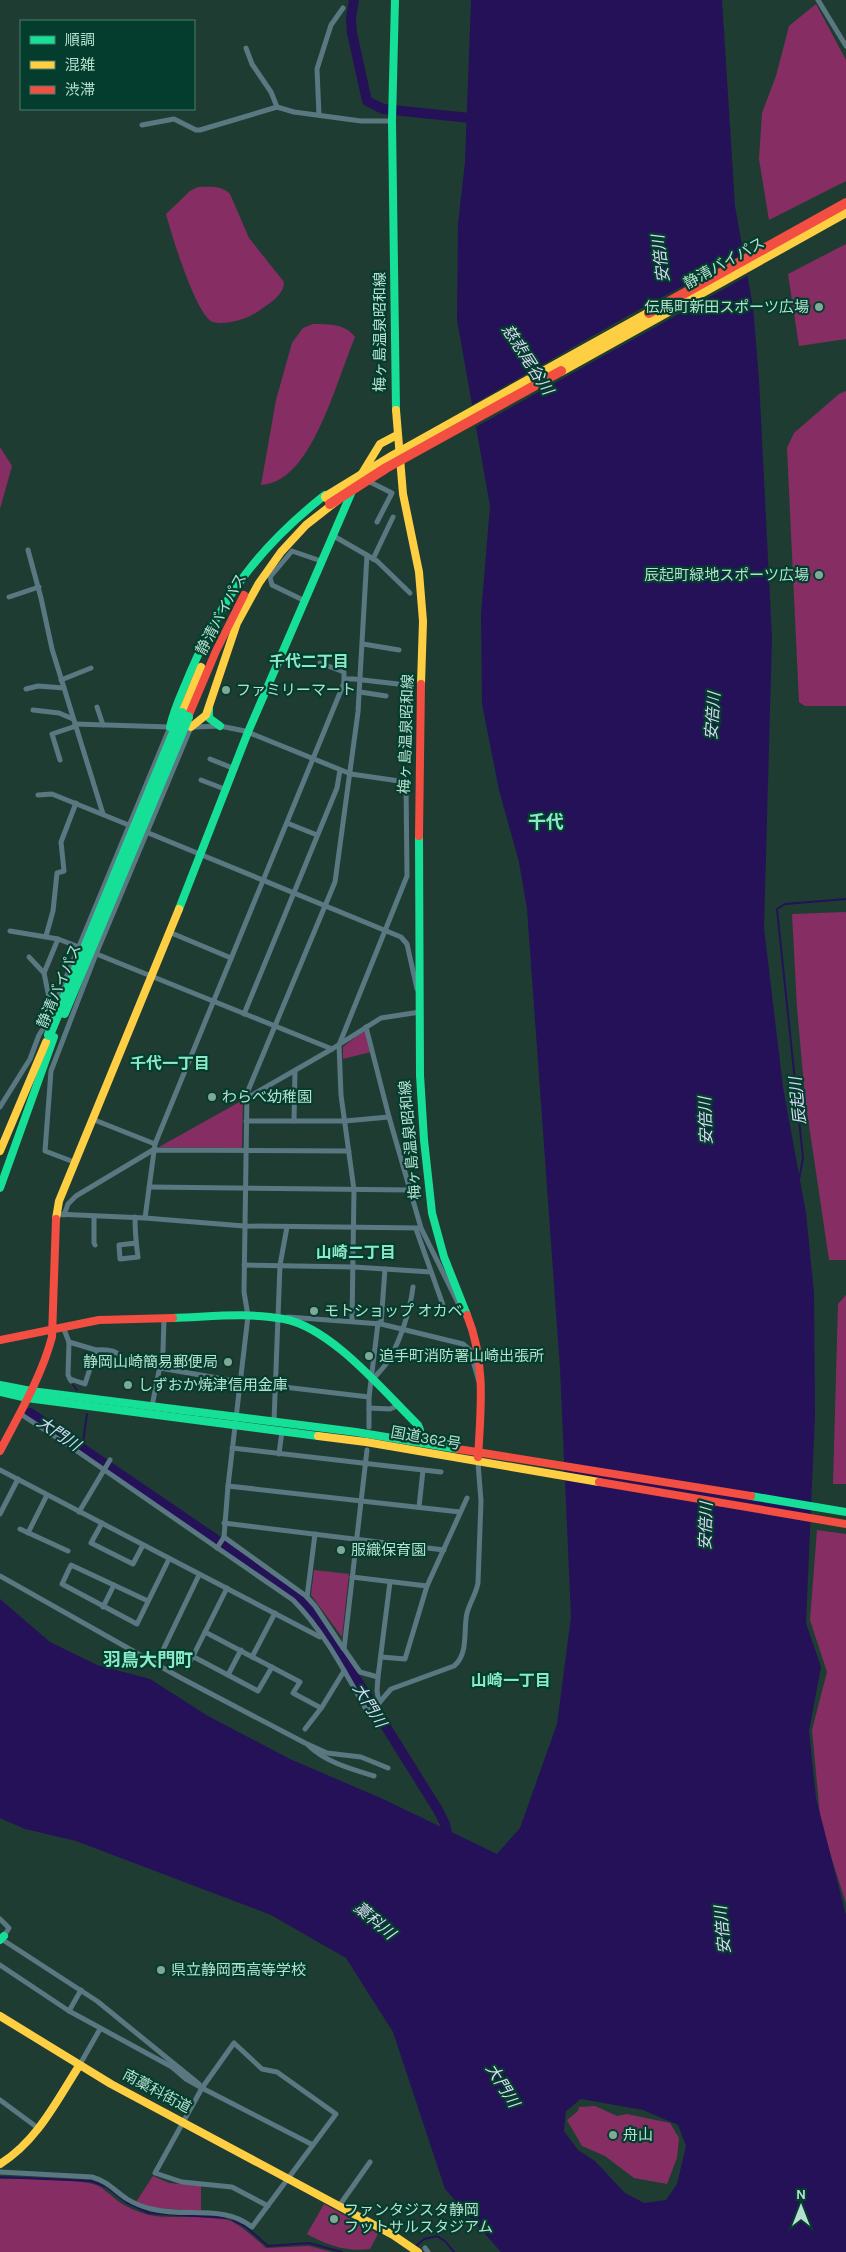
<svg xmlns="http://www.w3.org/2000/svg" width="846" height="2252" viewBox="0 0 846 2252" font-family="Karla,'Noto Sans JP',sans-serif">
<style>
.green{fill:#862e63}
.water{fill:#251158;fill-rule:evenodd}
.pier{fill:#1f3c33}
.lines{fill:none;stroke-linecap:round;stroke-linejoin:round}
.stream{stroke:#251158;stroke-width:2}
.river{stroke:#251158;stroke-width:10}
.street{stroke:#5a7881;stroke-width:5}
.fast{stroke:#16e098;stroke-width:8}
.slow{stroke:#ffcf43;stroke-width:8}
.jam{stroke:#f24e42;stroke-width:8}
.fast-bridge{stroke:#16e098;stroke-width:10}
.slow-bridge{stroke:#ffcf43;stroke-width:10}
.jam-bridge{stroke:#f24e42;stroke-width:10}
.poi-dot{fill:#80a798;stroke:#043d2d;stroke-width:2}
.labels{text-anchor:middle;stroke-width:4.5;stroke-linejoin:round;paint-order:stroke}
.street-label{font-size:15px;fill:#b5e0cf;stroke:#043d2d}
.poi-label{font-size:15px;fill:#b5e0cf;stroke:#043d2d;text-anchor:start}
.water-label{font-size:16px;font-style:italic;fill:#dad9f4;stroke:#043d2d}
.neighbourhood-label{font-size:16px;font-weight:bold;fill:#8ae9c6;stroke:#043d2d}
.quarter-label{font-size:18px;font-weight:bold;fill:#8ae9c6;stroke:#043d2d}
</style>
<rect width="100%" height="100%" fill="#1f3c33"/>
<g class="green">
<polygon points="816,4 846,60 846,181 769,220 759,159 762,113 776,76 789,26"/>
<path d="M198,187C210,187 221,185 230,194L249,238L284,282C284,295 270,303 260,310C250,318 226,326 213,322C196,316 171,233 166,214L190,191Z"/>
<polygon points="846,244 846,339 799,346 788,274"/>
<path d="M313,324C329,324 346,324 355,337C339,375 319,450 286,475C278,481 271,484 261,485L276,400L292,343L303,328Z"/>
<polygon points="846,391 846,706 805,706 799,702 787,448 794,433 839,394"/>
<polygon points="0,447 12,466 0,509"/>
<polygon points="846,912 846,1260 829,1260 805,1098 797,1007 792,914"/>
<polygon points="363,1031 366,1032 371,1052 343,1059 343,1047"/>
<polygon points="243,1100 242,1148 159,1147"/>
<polygon points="846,1295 846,1484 833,1484 838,1304"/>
<polygon points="817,1530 846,1534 846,1903 821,1826 812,1730 827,1672 810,1620"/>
<polygon points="314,1570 349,1574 342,1637 311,1595"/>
<polygon points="595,2106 617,2116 627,2114 670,2123 679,2138 677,2158 667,2184 634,2178 605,2156 582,2146 567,2120 578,2111 579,2107"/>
<polygon points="153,2176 169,2183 201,2186 201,2211 156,2208 136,2202"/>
<path d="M0,2179C21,2179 77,2178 96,2185C105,2189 110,2195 118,2201C126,2207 138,2212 149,2215C172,2220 215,2213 233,2222C245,2229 256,2239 266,2248L309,2246L332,2252H0Z"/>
<path d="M324,2204L378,2234L370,2249C347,2252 326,2245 307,2234Z"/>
</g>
<path class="water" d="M471,0H722L735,206L753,307L759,379L772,638L764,928L783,1087L806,1213L814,1293L815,1415L806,1623L821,1667L809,1731L816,1798L846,1915V2252H501L445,2189L393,2032L346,1958L271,1915L76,1841L25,1829L0,1818V1599L50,1642L97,1665L150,1679L208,1716L290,1759L383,1799L497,1854L520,1828L557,1724L571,1617L560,1368L527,909L519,862L499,790L482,704L481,614L490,506L457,320L458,224L465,162ZM581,2099L643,2110L678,2125L686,2146L677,2184L666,2200L644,2203L625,2193L595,2161L578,2150L564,2131L566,2111Z"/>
<polygon class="pier" points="745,253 749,275 474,428 470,406 629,315"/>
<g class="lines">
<g class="stream">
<polyline points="799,1179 803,1158 777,909 785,904 846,899"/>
<polyline points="73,1385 77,1390"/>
<polyline points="82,1449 87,1414"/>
<polyline points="0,2177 91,2181 107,2187 126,2202 149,2213 226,2218"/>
<polyline points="233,2220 245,2226 268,2246 309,2243 342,2252"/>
<polyline points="415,2247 424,2239 437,2236 446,2242 454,2252"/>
</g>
<g class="river">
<polyline points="354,0 351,18 352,33 367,101 383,109 470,118 479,121"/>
<polyline points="30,1413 299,1596 343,1658 438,1810 445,1824 449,1842"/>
</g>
<g class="street">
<polyline points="818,0 846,46"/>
<polyline points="246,48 252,64 271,92 277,107"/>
<polyline points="319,115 317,69 331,25 343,8"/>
<polyline points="142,125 174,119 196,130 200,130 277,107 294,112 361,121 392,121"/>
<polyline points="368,481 392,493 377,522"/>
<polyline points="332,535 377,561 410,593"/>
<polyline points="28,550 41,598 52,649 103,814"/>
<polyline points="373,559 393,517"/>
<polyline points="9,597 39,587"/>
<polyline points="305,601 272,585 270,577 292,551 321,561"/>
<polyline points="363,644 399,650"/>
<polyline points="320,663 344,672 344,683"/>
<polyline points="61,680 91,668"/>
<polyline points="26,689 38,686 64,688"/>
<polyline points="360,692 386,696"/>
<polyline points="97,707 103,725"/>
<polyline points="33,710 59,713 73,719"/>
<polyline points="75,724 170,727"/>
<polyline points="194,727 220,726 245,731 351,774 406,782 407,876 339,1045 341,1095 354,1190 352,1321"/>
<polyline points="210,759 235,769"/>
<polyline points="60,760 52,734 76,726"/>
<polyline points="201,780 227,790"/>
<polyline points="38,795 52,794 136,828"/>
<polyline points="287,823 317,835"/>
<polyline points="146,832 401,937 407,944 417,989"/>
<polyline points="10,931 58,939 79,947"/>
<polyline points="169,932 231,958"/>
<polyline points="46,936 53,911 57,873 64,871 61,842 76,803"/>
<polyline points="94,953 332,1049"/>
<polyline points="29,957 44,973 52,1012"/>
<polyline points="44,973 58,939"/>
<polyline points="244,1014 337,788 340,770"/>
<polyline points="366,1027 389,1117 421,1228 459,1305"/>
<polyline points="247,1098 332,1049 381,1018 420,1012"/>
<polyline points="0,1107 30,1059 39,1035 48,1021 170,727"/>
<polyline points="92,1119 155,1144"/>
<polyline points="246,1121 345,1121 389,1117"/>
<polyline points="294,1121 295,1071"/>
<polyline points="74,1162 45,1151 51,1071 96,954 191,727"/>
<polyline points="149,1187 410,1190"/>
<polyline points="56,1214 145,1218 244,1226 421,1228"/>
<polyline points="64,1215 68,1204 76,1196 153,1150 349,1151"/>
<polyline points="94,1216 94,1243 95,1245"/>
<path d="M135,1217C135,1231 136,1243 138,1257L120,1259L119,1245L136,1243"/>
<polyline points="145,1218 155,1144 344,683 347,679 354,679 398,684"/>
<polyline points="416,1229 443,1305"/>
<polyline points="244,1265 354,1267 431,1272"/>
<polyline points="288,1317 381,1324 463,1344 470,1350 479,1382"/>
<polyline points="381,1324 385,1269"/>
<polyline points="63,1327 69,1342 68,1375 71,1381"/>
<polyline points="69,1342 96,1350"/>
<path d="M70,1379L85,1384L96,1350C109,1349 118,1350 125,1362L241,1382L369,1397"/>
<path d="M372,1380C378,1373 386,1366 390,1358C401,1338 410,1311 413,1287"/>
<polyline points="152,1406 163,1351 164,1318"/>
<polyline points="369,1408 390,1409 397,1406"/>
<path d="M19,1413L74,1449L293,1600C324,1631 346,1674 367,1711L378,1704L391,1689L454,1666C469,1654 463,1630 467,1613C470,1602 476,1594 478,1583L481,1501L478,1463"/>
<polyline points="274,1421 280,1265 287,1227"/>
<polyline points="369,1427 369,1397 378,1323"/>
<polyline points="232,1448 423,1470 419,1507"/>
<polyline points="367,1450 344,1649 360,1672 378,1677 377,1691 379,1703"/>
<polyline points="279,1454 282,1431"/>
<polyline points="0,1470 320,1637"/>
<polyline points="423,1470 441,1472"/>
<polyline points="228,1486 460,1512"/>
<polyline points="79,1512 110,1460"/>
<polyline points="0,1514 18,1479"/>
<polyline points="102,1523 91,1543 133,1564 143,1545"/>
<polyline points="224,1523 444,1550"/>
<polyline points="20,1529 68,1551"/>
<polyline points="28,1533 47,1495"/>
<polyline points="224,1537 306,1596 315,1606 343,1648"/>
<polyline points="217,1548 224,1537 228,1486 248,1316 244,1292 247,1093 335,882 358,712 367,555"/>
<polyline points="0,1576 181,1678 305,1743 327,1753 361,1757 388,1768"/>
<polyline points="352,1577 427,1586"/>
<polyline points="307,1597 315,1534"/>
<polyline points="148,1601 71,1565 62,1584 137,1624 169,1559"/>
<polyline points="103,1607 114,1585"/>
<polyline points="205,1632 300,1682 293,1693 321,1708"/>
<polyline points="162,1652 199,1575"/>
<polyline points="192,1656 258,1691 272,1667"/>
<polyline points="252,1657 275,1613"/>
<polyline points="381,1657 405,1659 427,1586 467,1498"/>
<polyline points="187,1668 227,1588"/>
<polyline points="228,1675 241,1650"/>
<polyline points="378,1677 390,1582"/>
<polyline points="305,1729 322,1707 344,1671"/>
<path d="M308,1745C325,1762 351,1769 374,1776"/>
<polyline points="0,1919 9,1928 4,1936"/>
<polyline points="0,1938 97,2001 199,2084"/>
<polyline points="0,1965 69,2011 172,2067 186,2079 202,2088 313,2145"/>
<polyline points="69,2011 81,1990"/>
<polyline points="79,2066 100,2029"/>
<polyline points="0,2100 38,2128"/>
<path d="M0,2172L92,2177C107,2181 115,2191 127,2199C135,2204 143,2207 152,2209C186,2218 223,2204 252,2227L336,2114L277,2072L262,2069L234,2043L202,2088L155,2173L182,2182L232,2187L268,2206"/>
<polyline points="339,2206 370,2162"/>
<polyline points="425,2248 428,2252"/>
</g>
<g class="fast">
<polyline points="395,0 392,121 396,410"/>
<polyline points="209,709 209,718 220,726"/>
<path d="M170,727C174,708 183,691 190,673C223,596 259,547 325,495"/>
<polyline points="419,836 420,1075 424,1140 432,1213 444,1257 467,1315"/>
<polyline points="179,909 248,732 353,489"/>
<polyline points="0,1188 54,1037"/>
<path d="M173,1318C209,1317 248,1312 284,1319C332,1328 384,1392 418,1425L420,1430L419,1442"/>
<polyline points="0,1385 31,1391 356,1432 458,1449"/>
<polyline points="0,1392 27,1398 318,1436"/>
<polyline points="751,1496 846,1512"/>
<polyline points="0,1940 4,1936"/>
</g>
<g class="slow">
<polyline points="396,410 403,494 419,572 423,621 421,684"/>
<polyline points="361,475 380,444 397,435"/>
<polyline points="182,713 201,667"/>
<polyline points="191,727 206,715 237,623 259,583 281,552 306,525 338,500"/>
<polyline points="0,1151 46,1042"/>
<polyline points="56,1219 59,1201 179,909"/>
<polyline points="318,1436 366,1442 599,1482"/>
<polyline points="0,2016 111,2084 393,2235 418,2252"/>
<path d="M0,2164C37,2141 56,2102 79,2066"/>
</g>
<g class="jam">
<polyline points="188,717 216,651 244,595"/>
<polyline points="419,836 421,684"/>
<path d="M467,1315C486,1362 481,1408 478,1457"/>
<polyline points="0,1340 99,1320 173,1318"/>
<polyline points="458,1449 751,1496"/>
<path d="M0,1451C19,1414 41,1378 52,1337L56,1219"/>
<polyline points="599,1482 846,1524"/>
</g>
<g class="fast-bridge">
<polyline points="64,1013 188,717"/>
<polyline points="49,1035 182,713"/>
</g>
<g class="slow-bridge">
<polyline points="561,371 846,212"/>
<polyline points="326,497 393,456 649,313"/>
</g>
<g class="jam-bridge">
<polyline points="649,313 846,203"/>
<polyline points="330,504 386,468 561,371"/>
</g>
</g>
<g class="poi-dot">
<circle cx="819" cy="307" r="5"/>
<circle cx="819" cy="575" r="5"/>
<circle cx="226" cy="690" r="5"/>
<circle cx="212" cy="1097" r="5"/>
<circle cx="314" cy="1311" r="5"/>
<circle cx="369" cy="1356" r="5"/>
<circle cx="228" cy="1362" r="5"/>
<circle cx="128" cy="1385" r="5"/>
<circle cx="341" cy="1550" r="5"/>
<circle cx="161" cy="1970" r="5"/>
<circle cx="613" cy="2135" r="5"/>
<circle cx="334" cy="2219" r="5"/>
</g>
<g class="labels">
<g class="street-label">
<text transform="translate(724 263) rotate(-29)" y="5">静清バイパス</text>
<text transform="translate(380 332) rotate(-90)" y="5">梅ヶ島温泉昭和線</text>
<text transform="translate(221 614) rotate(-62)" y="5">静清バイパス</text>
<text transform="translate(406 734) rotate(-88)" y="5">梅ヶ島温泉昭和線</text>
<text transform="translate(59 986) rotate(-67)" y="5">静清バイパス</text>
<text transform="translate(410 1140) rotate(-95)" y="5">梅ヶ島温泉昭和線</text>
<text transform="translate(426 1438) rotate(10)" y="5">国道362号</text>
<text transform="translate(157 2091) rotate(28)" y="5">南藁科街道</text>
</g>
<g class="poi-label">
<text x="809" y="312" text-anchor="end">伝馬町新田スポーツ広場</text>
<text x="809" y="580" text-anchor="end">辰起町緑地スポーツ広場</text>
<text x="236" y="695">ファミリーマート</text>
<text x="222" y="1102">わらべ幼稚園</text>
<text x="324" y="1316">モトショップ オカベ</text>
<text x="379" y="1361">追手町消防署山崎出張所</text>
<text x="218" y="1367" text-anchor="end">静岡山崎簡易郵便局</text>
<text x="138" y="1390">しずおか焼津信用金庫</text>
<text x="351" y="1555">服織保育園</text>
<text x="171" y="1975">県立静岡西高等学校</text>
<text x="623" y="2140">舟山</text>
<text x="344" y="2215">ファンタジスタ静岡<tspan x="344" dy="17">フットサルスタジアム</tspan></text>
</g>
<g class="water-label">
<text transform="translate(660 259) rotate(-97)" y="6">安倍川</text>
<text transform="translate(528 359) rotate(57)" y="6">慈悲尾谷川</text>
<text transform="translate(712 716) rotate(-86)" y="6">安倍川</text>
<text transform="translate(797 1101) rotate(-96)" y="6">辰起川</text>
<text transform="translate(705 1121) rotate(-92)" y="6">安倍川</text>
<text transform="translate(59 1433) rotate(34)" y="6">大門川</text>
<text transform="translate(705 1526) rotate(-88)" y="6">安倍川</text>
<text transform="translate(370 1705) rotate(58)" y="6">大門川</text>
<text transform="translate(375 1920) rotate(40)" y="6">藁科川</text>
<text transform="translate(722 1930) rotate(-95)" y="6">安倍川</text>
<text transform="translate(503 2085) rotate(58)" y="6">大門川</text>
</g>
<g class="neighbourhood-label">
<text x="309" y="667">千代二丁目</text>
<text x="170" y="1069">千代一丁目</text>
<text x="356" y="1258">山崎二丁目</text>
<text x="511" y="1686">山崎一丁目</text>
</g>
<g class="quarter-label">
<text x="546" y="828">千代</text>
<text x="148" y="1666">羽鳥大門町</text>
</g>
</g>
<rect x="20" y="20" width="175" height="90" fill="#043d2d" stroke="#4b7e6e"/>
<rect x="30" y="36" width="25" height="8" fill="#16e098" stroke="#4b7e6e"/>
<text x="65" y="45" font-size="15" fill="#b5e0cf">順調</text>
<rect x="30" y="61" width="25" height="8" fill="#ffcf43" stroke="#4b7e6e"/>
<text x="65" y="70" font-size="15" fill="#b5e0cf">混雑</text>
<rect x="30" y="86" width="25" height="8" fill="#f24e42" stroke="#4b7e6e"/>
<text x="65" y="95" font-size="15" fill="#b5e0cf">渋滞</text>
<g transform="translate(801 2207)" stroke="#043d2d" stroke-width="4" paint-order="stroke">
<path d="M0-4L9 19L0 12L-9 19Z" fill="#b5e0cf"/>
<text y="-8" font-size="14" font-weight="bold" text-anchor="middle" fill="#b5e0cf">N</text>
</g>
</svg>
